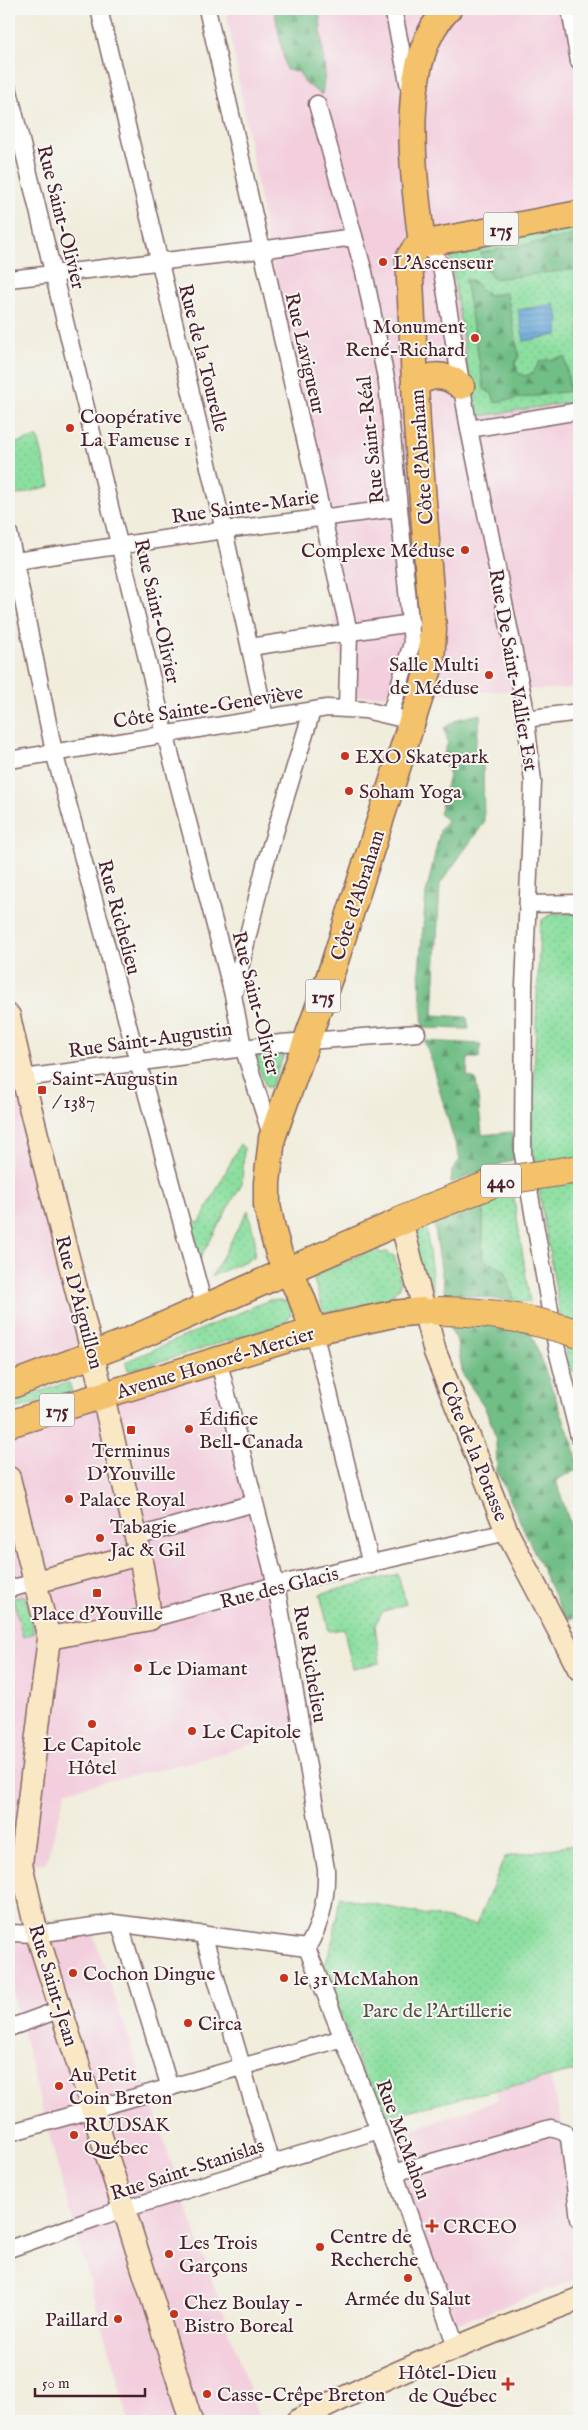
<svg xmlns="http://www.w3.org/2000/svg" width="588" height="2430" viewBox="0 0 588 2430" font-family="'IM FELL English',serif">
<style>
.built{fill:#f3cfde}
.grass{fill:url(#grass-dots);stroke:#6b7f66}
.forest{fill:url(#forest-firs);stroke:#5e6e58}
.water{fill:url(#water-rules);stroke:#566281}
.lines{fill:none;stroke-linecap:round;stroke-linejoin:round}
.street-casing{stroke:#846769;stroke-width:19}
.secondary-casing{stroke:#846769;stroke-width:25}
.primary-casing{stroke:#846769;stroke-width:29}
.highway-casing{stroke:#846769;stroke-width:30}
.street{stroke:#fff;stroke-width:16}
.secondary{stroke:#fae7c3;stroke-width:22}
.primary{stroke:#f3c26a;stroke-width:26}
.highway{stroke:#f3c26a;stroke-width:28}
.highway-bridge-casing{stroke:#846769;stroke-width:30;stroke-linecap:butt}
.highway-bridge{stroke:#f3c26a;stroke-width:28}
.poi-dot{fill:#c8321e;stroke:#f6f6f2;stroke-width:2}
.labels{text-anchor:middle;stroke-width:4;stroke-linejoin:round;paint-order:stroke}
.shield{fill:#f6f6f2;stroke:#7e6067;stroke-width:1}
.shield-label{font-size:19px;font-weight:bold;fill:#4a1f2b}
.street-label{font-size:20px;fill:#4a1f2b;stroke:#f6f6f2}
.poi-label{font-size:20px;fill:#4a1f2b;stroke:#f6f6f2;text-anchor:start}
.park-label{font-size:20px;fill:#5a4f48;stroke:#f6f6f2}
</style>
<defs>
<pattern id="grass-dots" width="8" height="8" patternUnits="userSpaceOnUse" patternTransform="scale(1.25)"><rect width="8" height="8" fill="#8cdfa0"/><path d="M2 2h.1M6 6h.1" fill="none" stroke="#7abf8a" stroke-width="1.8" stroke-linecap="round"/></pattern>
<pattern id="forest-firs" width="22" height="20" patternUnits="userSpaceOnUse" patternTransform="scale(1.25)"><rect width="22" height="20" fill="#71be86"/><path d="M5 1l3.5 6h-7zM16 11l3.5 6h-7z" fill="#5f9a6e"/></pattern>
<pattern id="water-rules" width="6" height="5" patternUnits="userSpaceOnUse" patternTransform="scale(1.25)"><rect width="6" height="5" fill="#62a5d7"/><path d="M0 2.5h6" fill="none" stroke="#5386af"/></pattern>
</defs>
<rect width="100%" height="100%" fill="#f6f6f2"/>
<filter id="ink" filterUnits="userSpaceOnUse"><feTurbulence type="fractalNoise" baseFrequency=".02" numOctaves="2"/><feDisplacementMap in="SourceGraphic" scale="10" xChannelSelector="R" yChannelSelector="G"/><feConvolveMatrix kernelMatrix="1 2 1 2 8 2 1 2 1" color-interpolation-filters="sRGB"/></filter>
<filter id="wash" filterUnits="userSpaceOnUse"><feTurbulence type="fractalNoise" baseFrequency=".0096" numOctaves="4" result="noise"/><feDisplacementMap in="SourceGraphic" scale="20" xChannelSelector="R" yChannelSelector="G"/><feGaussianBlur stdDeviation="1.12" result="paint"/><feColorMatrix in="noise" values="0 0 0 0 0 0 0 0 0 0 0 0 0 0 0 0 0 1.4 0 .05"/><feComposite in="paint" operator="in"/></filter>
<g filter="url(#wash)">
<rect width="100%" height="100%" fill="#f0eddc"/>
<g class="built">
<polygon points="226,9 579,9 579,688 348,697"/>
<polygon points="22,1078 94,1356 9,1386 9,1080"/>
<polygon points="218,1359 301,1729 196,1761 66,1791 46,1863 9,1865 9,1424"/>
<polygon points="92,1931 260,2421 129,2421 44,2117 9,1977 9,1942 55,1941"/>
<polygon points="548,2069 564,2131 579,2219 579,2278 456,2324 387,2138 498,2100 494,2085"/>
</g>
<g class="grass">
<polygon points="579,225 579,401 475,417 450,254 459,253 474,241"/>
<polygon points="38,437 50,486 9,497 9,445"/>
<polygon points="553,913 579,914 579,1370 570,1372 531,1145 540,928 542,920"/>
<polygon points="285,1052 271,1087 266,1087 254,1056"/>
<polygon points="240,1144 244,1148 242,1183 199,1260 186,1220 200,1222"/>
<polygon points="513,1193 530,1302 515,1302 505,1271 482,1259 484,1200"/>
<polygon points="248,1210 255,1240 254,1257 212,1276"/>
<polygon points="426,1225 435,1301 430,1301 411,1234"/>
<polygon points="377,1247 379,1253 387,1252 394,1256 400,1275 400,1288 394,1291 394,1299 324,1313 313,1277"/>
<path d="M269,1300C280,1299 287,1299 292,1309L289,1318L280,1325L129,1371L125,1362Z"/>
<polygon points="69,1382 72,1392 12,1410 9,1401"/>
<polygon points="398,1574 406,1604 382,1612 375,1625 380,1663 352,1668 344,1629 329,1631 320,1594"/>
<polygon points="25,1596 34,1633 23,1637 13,1598"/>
<polygon points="579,1844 579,2070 379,2118 323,1968 332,1945 340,1897 476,1925 505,1857"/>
</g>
<g class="forest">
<polygon points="274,9 319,9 325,73 322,95 305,83 299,72 286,70"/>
<polygon points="579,234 579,269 493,279 483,266 481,253"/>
<polygon points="465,280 472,280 489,295 507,293 519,357 515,363 518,373 524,376 533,373 540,361 565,357 570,391 495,402 492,394 484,389"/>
<polygon points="481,714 473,759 483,763 484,823 440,884 433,1015 467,1017 469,1029 423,1028 419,971 426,894 440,831 447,820 439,814 449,776 443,756 448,742 444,728 458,719"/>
<polygon points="425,1041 481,1044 479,1058 468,1058 467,1076 476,1079 482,1135 512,1132 515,1159 451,1183 452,1171 460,1160"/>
<polygon points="484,1200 482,1259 505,1271 515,1302 466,1295 445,1295 434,1223"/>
<polygon points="440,1312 530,1330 574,1447 579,1469 556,1480 579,1552 579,1617 565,1619 497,1471 496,1441 492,1425 484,1406 463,1375 457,1341"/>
</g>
<polygon class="water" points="554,304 559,318 557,335 524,341 518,310"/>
</g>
<g filter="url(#ink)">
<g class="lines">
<g class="street-casing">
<g id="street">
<polyline points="99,9 224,530 265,717"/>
<polyline points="207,9 349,632 347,708"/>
<polyline points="393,9 410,92"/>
<polyline points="570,9 579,62"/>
<polyline points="9,91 165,733 233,995 243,1047 272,1138"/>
<polyline points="317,104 364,272 387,383 412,643 390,715"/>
<polyline points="422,244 433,252 441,266 469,429 524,702 533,782 524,986 523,1155 557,1350 579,1437"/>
<polyline points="9,279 260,250 354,237"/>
<polyline points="469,429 579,411"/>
<polyline points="9,533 54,752 205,1309"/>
<polyline points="9,562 224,530 399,508"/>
<polyline points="250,647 411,623"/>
<polyline points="525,719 579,712"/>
<polyline points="9,760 327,708 365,710 399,718"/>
<polyline points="528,904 579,903"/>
<polyline points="234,993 265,865 312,711"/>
<polyline points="9,1080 281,1043 417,1033"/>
<polyline points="314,1331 371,1565"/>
<path d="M218,1359L276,1585L326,1869C327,1897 322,1923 307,1948"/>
<polyline points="136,1537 254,1503"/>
<polyline points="9,1589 36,1582"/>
<polyline points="150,1619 276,1585 507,1532"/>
<polyline points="120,1925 170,2088"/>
<polyline points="9,1933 37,1934 114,1923 307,1948"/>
<polyline points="203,1934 271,2164"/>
<polyline points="307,1948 379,2130 456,2346"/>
<polyline points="9,2028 61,2009"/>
<polyline points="9,2133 343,2038"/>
<polyline points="394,2173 551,2128 564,2132 569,2138 579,2219"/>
<polyline points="9,2249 96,2218 379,2130"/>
</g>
</g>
<g class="secondary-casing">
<g id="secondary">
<path d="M9,1016C41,1164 84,1309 117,1456C130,1510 144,1564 150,1619L49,1638"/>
<polyline points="401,1221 435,1352 507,1532 579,1669"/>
<polyline points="9,1478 49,1638 21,1864 37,1934 191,2421"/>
<polyline points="36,1582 139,1554"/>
<path d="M297,2421C388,2374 483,2335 579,2299"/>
</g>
</g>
<g class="primary-casing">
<g id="primary">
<path d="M422,244C414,179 396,59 448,9"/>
<path d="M416,384C432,373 446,374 461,386"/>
<polyline points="314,1331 300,1294 279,1254 272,1229 267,1205 267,1183 272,1138 332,970 431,662 433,629 417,425 409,258 415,249 422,244 579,214"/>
<polyline points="9,1386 126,1342 401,1221"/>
<polyline points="9,1424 314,1331 393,1314 423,1311"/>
</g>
</g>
<g class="highway-casing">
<polyline id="highway" points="401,1221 427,1209"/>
</g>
<use href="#street" class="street"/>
<use href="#secondary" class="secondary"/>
<use href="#primary" class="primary"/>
<use href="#highway" class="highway"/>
<g class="highway-bridge-casing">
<g id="highway-bridge">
<polyline points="427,1209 499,1181 579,1169"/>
<path d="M438,1311C486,1311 534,1319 579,1334"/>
</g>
</g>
<use href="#highway-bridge" class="highway-bridge"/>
</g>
</g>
<g class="poi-dot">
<circle cx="383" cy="262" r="5"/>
<circle cx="475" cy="338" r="5"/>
<circle cx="70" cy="428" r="5"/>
<circle cx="465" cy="550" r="5"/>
<circle cx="489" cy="675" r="5"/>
<circle cx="345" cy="756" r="5"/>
<circle cx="349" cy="791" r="5"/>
<rect x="37" y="1085" width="10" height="10" rx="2.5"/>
<circle cx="189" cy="1429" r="5"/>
<rect x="126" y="1425" width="10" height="10" rx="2.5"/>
<circle cx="69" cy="1499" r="5"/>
<circle cx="100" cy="1538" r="5"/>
<rect x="92" y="1588" width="10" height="10" rx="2.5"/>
<circle cx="138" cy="1668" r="5"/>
<circle cx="92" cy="1724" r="5"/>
<circle cx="192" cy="1731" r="5"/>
<circle cx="73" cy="1973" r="5"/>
<circle cx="284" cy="1978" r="5"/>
<circle cx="188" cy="2023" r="5"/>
<circle cx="59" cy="2086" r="5"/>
<circle cx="74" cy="2135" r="5"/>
<path d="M429.5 2218.5h5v5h5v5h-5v5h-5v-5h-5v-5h5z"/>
<circle cx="320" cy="2247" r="5"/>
<circle cx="169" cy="2254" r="5"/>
<circle cx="408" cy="2278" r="5"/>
<circle cx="174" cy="2314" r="5"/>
<circle cx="118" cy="2319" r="5"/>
<path d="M505.5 2376.5h5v5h5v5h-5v5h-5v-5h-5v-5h5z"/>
<circle cx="207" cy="2394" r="5"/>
</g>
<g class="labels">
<g class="shield">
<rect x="483.5" y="212.5" width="35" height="33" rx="4"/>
<rect x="305.5" y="979.5" width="35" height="33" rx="4"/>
<rect x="481" y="1164.5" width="40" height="33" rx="4"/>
<rect x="39.5" y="1393.5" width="35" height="33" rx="4"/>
</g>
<g class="shield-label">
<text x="501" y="236">175</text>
<text x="323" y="1003">175</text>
<text x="501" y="1188">440</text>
<text x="57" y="1417">175</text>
</g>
<g class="street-label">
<text transform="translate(62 217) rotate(76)" y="7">Rue Saint-Olivier</text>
<text transform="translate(306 353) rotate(77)" y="7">Rue Lavigueur</text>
<text transform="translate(204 358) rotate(76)" y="7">Rue de la Tourelle</text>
<text transform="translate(370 440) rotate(-96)" y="7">Rue Saint-Réal</text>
<text transform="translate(421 457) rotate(-94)" y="7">Côte d'Abraham</text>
<text transform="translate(245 506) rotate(-8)" y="7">Rue Sainte-Marie</text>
<text transform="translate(158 611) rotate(77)" y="7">Rue Saint-Olivier</text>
<text transform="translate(514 670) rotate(80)" y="7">Rue De Saint-Vallier Est</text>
<text transform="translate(208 706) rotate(-9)" y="7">Côte Sainte-Geneviève</text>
<text transform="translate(357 895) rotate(-72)" y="7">Côte d'Abraham</text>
<text transform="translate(120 917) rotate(75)" y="7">Rue Richelieu</text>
<text transform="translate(257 1003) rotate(76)" y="7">Rue Saint-Olivier</text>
<text transform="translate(150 1039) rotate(-8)" y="7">Rue Saint-Augustin</text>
<text transform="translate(80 1302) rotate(75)" y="7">Rue D'Aiguillon</text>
<text transform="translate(215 1362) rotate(-17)" y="7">Avenue Honoré-Mercier</text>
<text transform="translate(475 1451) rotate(68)" y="7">Côte de la Potasse</text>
<text transform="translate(279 1587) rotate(-14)" y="7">Rue des Glacis</text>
<text transform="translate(311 1664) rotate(80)" y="7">Rue Richelieu</text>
<text transform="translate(54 1985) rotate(73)" y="7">Rue Saint-Jean</text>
<text transform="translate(404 2139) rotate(70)" y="7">Rue McMahon</text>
<text transform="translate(187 2169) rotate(-18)" y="7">Rue Saint-Stanislas</text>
</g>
<g class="poi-label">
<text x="393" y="269">L'Ascenseur</text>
<text x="465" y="333" text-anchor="end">Monument<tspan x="465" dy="23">René-Richard</tspan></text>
<text x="80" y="423">Coopérative<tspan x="80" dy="23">La Fameuse 1</tspan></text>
<text x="455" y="557" text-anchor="end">Complexe Méduse</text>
<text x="479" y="671" text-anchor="end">Salle Multi<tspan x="479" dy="23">de Méduse</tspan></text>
<text x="355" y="763">EXO Skatepark</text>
<text x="359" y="798">Soham Yoga</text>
<text x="52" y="1085">Saint-Augustin<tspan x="52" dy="23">/ 1387</tspan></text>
<text x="199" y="1425">Édifice<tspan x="199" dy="23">Bell-Canada</tspan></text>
<text x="131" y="1457" text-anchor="middle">Terminus<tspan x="131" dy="23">D'Youville</tspan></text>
<text x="79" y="1506">Palace Royal</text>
<text x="110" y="1533">Tabagie<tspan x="110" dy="23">Jac &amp; Gil</tspan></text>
<text x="97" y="1620" text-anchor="middle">Place d'Youville</text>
<text x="148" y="1675">Le Diamant</text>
<text x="202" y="1738">Le Capitole</text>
<text x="92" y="1751" text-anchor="middle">Le Capitole<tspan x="92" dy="23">Hôtel</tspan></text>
<text x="83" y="1980">Cochon Dingue</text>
<text x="294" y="1985">le 31 McMahon</text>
<text x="198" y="2030">Circa</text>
<text x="69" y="2081">Au Petit<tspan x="69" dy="23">Coin Breton</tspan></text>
<text x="84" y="2131">RUDSAK<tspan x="84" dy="23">Québec</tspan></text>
<text x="443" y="2233">CRCEO</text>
<text x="330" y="2243">Centre de<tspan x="330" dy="23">Recherche</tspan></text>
<text x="179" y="2249">Les Trois<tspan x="179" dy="23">Garçons</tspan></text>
<text x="408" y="2305" text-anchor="middle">Armée du Salut</text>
<text x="184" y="2309">Chez Boulay -<tspan x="184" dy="23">Bistro Boreal</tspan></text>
<text x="108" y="2326" text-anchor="end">Paillard</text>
<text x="497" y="2379" text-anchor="end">Hôtel-Dieu<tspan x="497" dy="23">de Québec</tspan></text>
<text x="217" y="2401">Casse-Crêpe Breton</text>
</g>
<g class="park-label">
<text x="437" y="2017">Parc de l'Artillerie</text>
</g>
</g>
<rect width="588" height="2430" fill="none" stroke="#f6f6f2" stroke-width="30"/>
<path d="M35 2388v8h110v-8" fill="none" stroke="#4a1f2b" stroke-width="2.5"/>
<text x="42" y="2388" font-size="15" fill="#4a1f2b" stroke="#f6f6f2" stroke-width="4" paint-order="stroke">50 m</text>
</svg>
